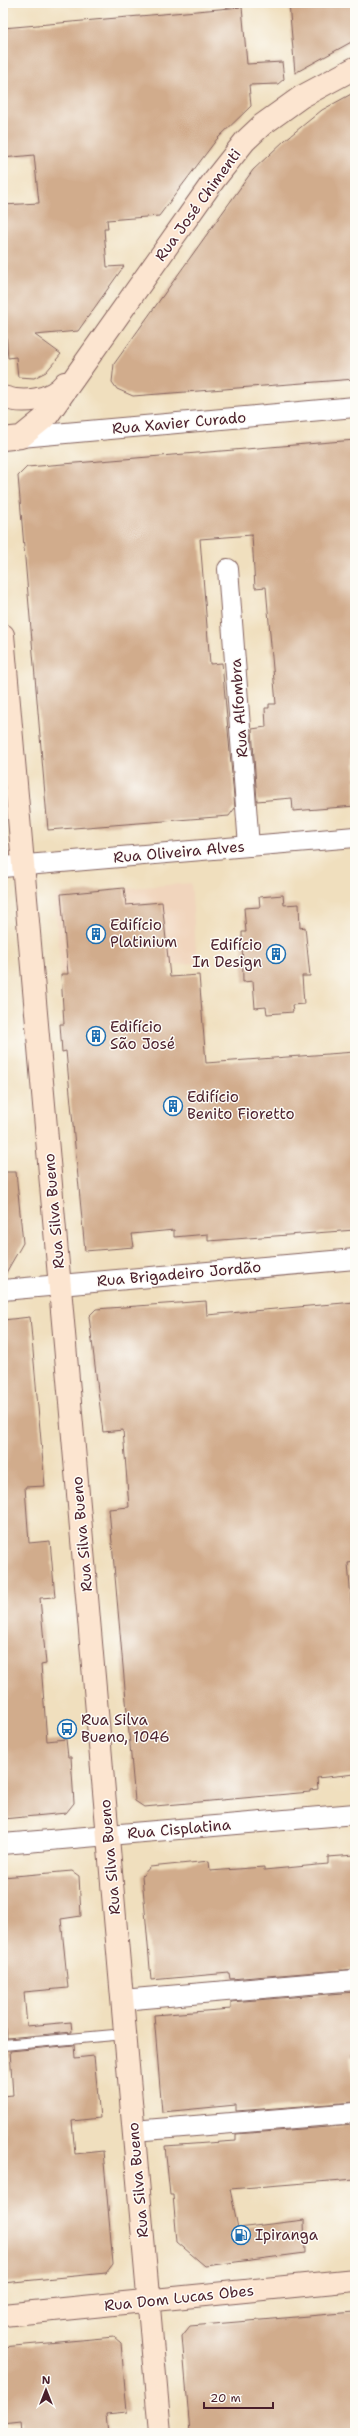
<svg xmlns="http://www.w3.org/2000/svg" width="358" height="2436" viewBox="0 0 358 2436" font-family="'Shantell Sans',sans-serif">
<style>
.built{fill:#f1d5bd}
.building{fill:#d1ac8c}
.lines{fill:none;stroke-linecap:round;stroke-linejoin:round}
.lane-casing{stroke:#84625e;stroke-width:12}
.street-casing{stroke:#84625e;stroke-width:22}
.secondary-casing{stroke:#84625e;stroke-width:24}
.lane{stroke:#fff;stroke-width:10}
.street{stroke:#fff;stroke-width:20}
.secondary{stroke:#fce5d0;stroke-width:22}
.labels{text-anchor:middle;stroke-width:3;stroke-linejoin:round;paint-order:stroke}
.street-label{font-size:15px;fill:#4a1f2b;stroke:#fdfcf7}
.poi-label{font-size:15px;fill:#4a1f2b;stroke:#fdfcf7;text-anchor:start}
</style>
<rect width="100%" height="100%" fill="#fdfcf7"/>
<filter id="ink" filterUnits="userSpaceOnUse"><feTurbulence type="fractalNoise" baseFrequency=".025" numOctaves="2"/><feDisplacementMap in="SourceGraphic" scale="8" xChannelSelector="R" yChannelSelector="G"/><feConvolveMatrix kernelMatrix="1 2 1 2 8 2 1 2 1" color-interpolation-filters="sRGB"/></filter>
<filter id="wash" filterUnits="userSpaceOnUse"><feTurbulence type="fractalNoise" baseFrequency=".012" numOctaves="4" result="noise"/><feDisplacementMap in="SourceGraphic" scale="16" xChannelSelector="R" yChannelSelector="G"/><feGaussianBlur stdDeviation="0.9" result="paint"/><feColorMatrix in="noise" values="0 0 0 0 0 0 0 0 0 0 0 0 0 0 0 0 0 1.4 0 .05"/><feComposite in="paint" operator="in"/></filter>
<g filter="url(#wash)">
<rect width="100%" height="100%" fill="#f0dfbe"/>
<polygon class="built" points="191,883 197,963 61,974 55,898 57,896 61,894"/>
<g id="blocks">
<g class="building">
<polygon points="289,3 355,3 355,40 295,73"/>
<polygon points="242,7 247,64 282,62 284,79 278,84 249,85 251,106 217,139 159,216 107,220 108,229 104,229 107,267 124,266 78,331 35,335 61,354 46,372 34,378 18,377 16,357 8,358 3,296 3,205 39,203 34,155 3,158 3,28"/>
<polygon points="355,92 355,379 133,396 117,389 112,382 114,364 253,170 285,140 322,110"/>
<polygon points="355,440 355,682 351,682 355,708 355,806 293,811 292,798 257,801 252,729 266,727 265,708 269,708 269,704 276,704 266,587 255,588 252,535 200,539 210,664 222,663 235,808 229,816 48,830 18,476 27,467"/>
<polygon points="124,888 126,905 162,902 170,977 199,975 206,1063 355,1052 355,1230 208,1241 208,1234 174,1237 174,1230 132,1234 134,1247 85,1251 66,1051 62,1052 60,1024 64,1024 61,974 68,974 61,894"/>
<polygon points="283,895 284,905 299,904 300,928 305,927 310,976 302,976 304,1004 292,1005 293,1012 267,1014 266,1007 255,1008 253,981 243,982 242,932 246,932 244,908 260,907 259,897"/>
<polygon points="3,1172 16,1172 23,1243 3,1278"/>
<polygon points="206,1301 207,1315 355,1302 355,1562 348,1563 352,1612 355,1611 355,1774 317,1778 318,1789 310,1790 310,1792 144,1807 135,1801 109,1509 129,1507 123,1430 103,1432 89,1316 96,1309"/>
<polygon points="30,1317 45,1486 25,1487 29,1543 50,1541 55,1597 40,1598 46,1664 41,1665 47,1741 66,1739 68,1757 71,1757 74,1803 66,1813 3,1819 3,1320"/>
<polygon points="355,1855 355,1969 230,1979 229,1973 151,1980 142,1876 150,1867 209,1861 210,1871 264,1867 264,1870 328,1864 328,1857"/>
<polygon points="72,1871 79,1876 81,1916 61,1919 68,1988 24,1992 27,2026 71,2022 72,2032 7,2038 6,2028 3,2026 3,1877"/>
<polygon points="355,1992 355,2056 350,2057 355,2102 236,2111 236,2105 162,2112 154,2015 231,2009 231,2002"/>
<polygon points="74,2045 75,2058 94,2056 100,2118 72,2121 75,2154 103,2151 113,2264 106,2273 3,2283 3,2096 13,2095 10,2051"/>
<polygon points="355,2125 355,2179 230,2189 238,2228 304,2220 305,2253 205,2266 177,2242 173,2195 170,2195 165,2146 236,2141 236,2134"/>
<polygon points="355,2312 355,2433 190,2433 182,2336 190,2326"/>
<polygon points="114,2337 121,2343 127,2412 106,2414 108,2433 22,2433 21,2422 3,2424 3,2347"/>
</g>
</g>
</g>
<g filter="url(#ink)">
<use href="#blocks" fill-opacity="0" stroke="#84625e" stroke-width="1"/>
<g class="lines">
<g class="lane-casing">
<polyline id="lane" points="3,2045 125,2034"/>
</g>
<g class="street-casing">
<g id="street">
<polyline points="21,437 355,407"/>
<polyline points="228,569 249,846"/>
<polyline points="3,867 355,837"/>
<polyline points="3,1290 355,1259"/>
<polyline points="3,1844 355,1814"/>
<polyline points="122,2000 355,1980"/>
<polyline points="133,2131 355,2113"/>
</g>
</g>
<g class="secondary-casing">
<g id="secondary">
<path d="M3,397C23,404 51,401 65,383"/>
<polyline points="3,439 21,437 48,415 214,180 245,141 262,125 301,97 355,68"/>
<polyline points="3,635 160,2433"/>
<polyline points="3,2315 355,2280"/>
</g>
</g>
<use href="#lane" class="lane"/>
<use href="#street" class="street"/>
<use href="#secondary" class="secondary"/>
</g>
</g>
<defs>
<g id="building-ring" transform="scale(1)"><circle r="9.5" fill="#fdfcf7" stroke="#1f6fb2" stroke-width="1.5"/><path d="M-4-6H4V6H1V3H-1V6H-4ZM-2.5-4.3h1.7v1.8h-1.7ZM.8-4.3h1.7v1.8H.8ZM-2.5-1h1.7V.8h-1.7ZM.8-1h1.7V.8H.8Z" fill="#1f6fb2"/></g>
<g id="bus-ring" transform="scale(1)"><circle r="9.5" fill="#fdfcf7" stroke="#1f6fb2" stroke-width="1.5"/><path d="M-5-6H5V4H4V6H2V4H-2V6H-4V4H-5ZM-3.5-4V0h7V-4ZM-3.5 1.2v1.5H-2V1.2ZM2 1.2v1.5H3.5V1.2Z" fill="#1f6fb2"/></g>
<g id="fuel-ring" transform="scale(1)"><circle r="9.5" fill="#fdfcf7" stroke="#1f6fb2" stroke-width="1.5"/><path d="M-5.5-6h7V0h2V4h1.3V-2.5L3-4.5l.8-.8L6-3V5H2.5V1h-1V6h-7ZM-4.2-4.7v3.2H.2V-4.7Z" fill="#1f6fb2"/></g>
</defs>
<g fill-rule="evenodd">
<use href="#building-ring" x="96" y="934"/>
<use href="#building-ring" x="276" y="954"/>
<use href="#building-ring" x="96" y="1036"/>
<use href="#building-ring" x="173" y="1106"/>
<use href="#bus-ring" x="67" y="1729"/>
<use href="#fuel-ring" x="241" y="2235"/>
</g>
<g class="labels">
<g class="street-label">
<text transform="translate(198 205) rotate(-54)" y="5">Rua José Chimenti</text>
<text transform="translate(179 423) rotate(-5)" y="5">Rua Xavier Curado</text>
<text transform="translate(239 708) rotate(-94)" y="5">Rua Alfombra</text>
<text transform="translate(179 852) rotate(-5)" y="5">Rua Oliveira Alves</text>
<text transform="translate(54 1211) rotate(-95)" y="5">Rua Silva Bueno</text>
<text transform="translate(179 1274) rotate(-5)" y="5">Rua Brigadeiro Jordão</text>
<text transform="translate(82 1534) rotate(-95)" y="5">Rua Silva Bueno</text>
<text transform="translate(179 1829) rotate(-5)" y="5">Rua Cisplatina</text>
<text transform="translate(110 1857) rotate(-95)" y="5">Rua Silva Bueno</text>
<text transform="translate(138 2180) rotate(-95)" y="5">Rua Silva Bueno</text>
<text transform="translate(179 2298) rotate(-6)" y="5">Rua Dom Lucas Obes</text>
</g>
<g class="poi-label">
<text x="110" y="930">Edifício<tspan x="110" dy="17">Platinium</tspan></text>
<text x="262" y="950" text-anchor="end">Edifício<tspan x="262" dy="17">In Design</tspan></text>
<text x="110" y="1032">Edifício<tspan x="110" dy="17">São José</tspan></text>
<text x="187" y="1102">Edifício<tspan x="187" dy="17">Benito Fioretto</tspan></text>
<text x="81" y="1725">Rua Silva<tspan x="81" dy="17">Bueno, 1046</tspan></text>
<text x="255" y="2240">Ipiranga</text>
</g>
</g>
<rect width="358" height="2436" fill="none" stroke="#fdfcf7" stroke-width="16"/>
<g transform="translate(46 2390)" stroke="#fdfcf7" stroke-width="3" paint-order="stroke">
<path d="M0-3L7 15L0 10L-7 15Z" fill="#4a1f2b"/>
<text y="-6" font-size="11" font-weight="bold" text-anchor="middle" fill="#4a1f2b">N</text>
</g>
<path d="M204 2402v6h69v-6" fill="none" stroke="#4a1f2b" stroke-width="2"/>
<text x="210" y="2402" font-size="12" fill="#4a1f2b" stroke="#fdfcf7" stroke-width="3" paint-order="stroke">20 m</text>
</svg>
